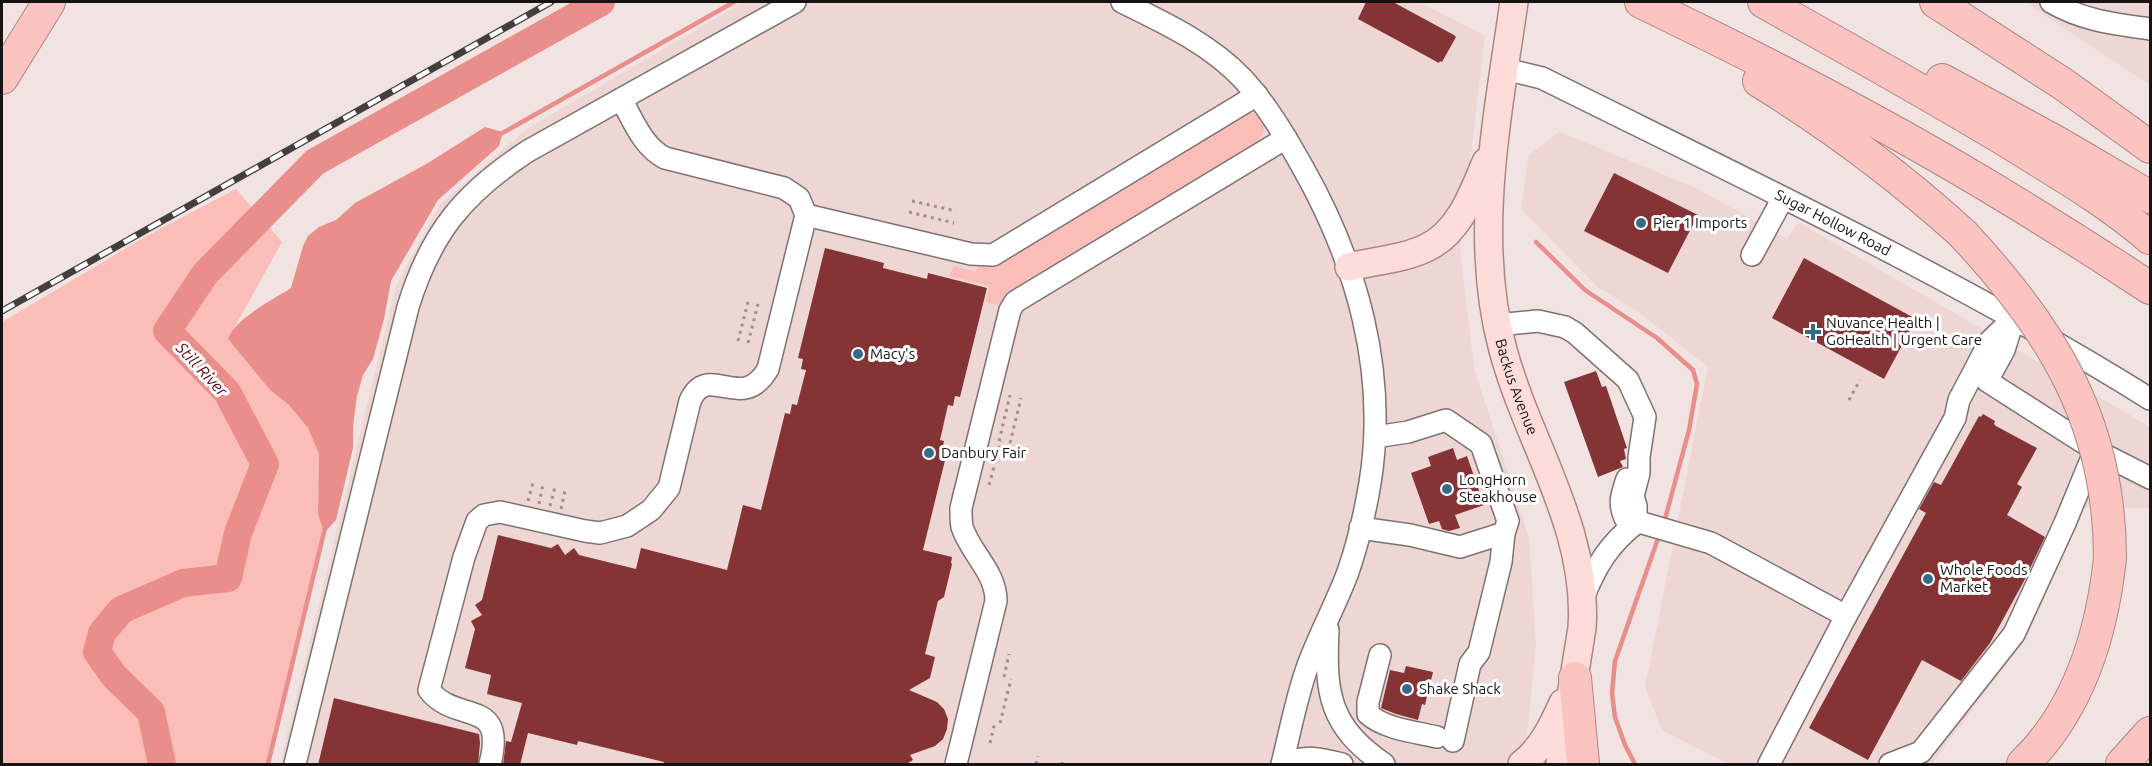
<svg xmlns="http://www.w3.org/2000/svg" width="2152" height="766" viewBox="0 0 2152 766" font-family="Ubuntu,sans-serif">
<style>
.built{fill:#edd6d4}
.green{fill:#fbbdb8}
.water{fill:#e98e8a}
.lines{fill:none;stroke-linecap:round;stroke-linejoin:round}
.stream{stroke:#e98e8a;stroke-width:4.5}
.river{stroke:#e98e8a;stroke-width:28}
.building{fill:#843434}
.minor-casing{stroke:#7e7271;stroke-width:24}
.major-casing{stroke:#ac8683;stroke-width:30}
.highway-casing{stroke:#ac8683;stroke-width:34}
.path{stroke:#9c9291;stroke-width:3;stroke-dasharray:3 4.5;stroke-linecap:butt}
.minor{stroke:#fff;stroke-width:21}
.major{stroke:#fddcd9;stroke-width:27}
.highway{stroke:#fcc4c0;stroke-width:32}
.rail-casing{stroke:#443f3e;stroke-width:7}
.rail{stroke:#fff;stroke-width:4.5;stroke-dasharray:14;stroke-linecap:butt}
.highway-bridge-casing{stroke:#ac8683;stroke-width:34;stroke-linecap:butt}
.highway-bridge{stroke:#fcc4c0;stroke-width:32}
.poi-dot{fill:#366b87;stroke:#fff;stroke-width:2}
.labels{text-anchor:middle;stroke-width:6;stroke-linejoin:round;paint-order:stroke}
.poi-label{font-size:15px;fill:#171312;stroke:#fff;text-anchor:start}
.street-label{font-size:15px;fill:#171312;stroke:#fff}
.water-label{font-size:16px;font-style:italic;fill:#5c0a11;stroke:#fff}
</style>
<rect width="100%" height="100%" fill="#f0e3e2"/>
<g class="built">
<polygon points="744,2 1419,2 1485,36 1460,248 1474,368 1529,538 1536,645 1524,764 280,764 396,286 440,204 528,128"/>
<polygon points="2025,2 2150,2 2150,85"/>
<polygon points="1559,132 1694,187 1787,239 1798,222 2150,427 2150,508 2085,508 2027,637 1932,764 1728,764 1662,730 1645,687 1708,367 1637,311 1599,288 1521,209 1529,155"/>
</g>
<g class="green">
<path d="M1251,113C1269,117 1268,133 1255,143L1021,284L1008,292L999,305L986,302L989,286L949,276L954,266L976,272L979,265L992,264L1243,114Z"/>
<polygon points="236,189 282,242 228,339 270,390 289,405 308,428 319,454 318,514 324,533 268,764 2,764 2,322 145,237"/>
</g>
<path class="water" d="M485,127L503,132L499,146L438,200L391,281L384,319L373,359L363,375L357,396L353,426V448L336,520L324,533L318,514L319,454L308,428L289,405L270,390L228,339C234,319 274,299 291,288L303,246L308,236L319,227L336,220L355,203L428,163Z"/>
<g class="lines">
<g class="stream">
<polyline points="499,135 734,2"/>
<polyline points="1536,242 1585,290 1657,338 1693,370 1697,384 1689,430 1664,523"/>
<polyline points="268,764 325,528"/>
<polyline points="1635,764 1625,745 1615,717 1612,693 1615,661 1660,533"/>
</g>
<polyline class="river" points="162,764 151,712 114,676 97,652 102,633 121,610 183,583 228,578 238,533 265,464 227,392 167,331 205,274 315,162 601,2"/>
</g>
<g class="building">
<polygon points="1366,2 1393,2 1454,35 1456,37 1442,62 1440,61 1439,63 1358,19"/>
<polygon points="1614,173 1698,215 1668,273 1584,231"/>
<polygon points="825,248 884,263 883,268 927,279 928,273 987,288 960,397 955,396 953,406 948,405 940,440 944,441 942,451 947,452 923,550 952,557 951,563 952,564 944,597 938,601 925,654 935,657 930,678 909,690 937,702 944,709 948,719 947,729 943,739 935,746 910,755 913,760 905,765 663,765 664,762 578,741 577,745 528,733 520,765 503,765 506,741 511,742 522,703 487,694 491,675 465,668 475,629 471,621 482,615 475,605 482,600 498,535 551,548 558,544 565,555 574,548 579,555 636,569 641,548 727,570 743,505 761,510 785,413 790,414 792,404 797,405 806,370 801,369 803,359 798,358"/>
<polygon points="1804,258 1916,319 1884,379 1772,318"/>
<polygon points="1596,371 1602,387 1606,386 1627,448 1624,449 1626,459 1620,461 1623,467 1598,477 1564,382"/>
<polygon points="1983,414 1995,421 1994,424 1996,426 2037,448 2017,484 2022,487 2007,515 2045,537 2024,581 1990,643 1961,681 1922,660 1868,760 1809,728 1926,513 1919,509 1934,482 1941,485 1979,416 1981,417"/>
<polygon points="1453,448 1457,460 1467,456 1484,505 1455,515 1460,528 1449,531 1442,529 1439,521 1429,524 1411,473 1431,466 1428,457"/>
<polygon points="1406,666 1433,672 1425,705 1422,704 1418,720 1396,714 1381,708 1390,670 1404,673"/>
<polygon points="334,698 479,734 480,743 478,765 318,765"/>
</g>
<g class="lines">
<g class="minor-casing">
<g id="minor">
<path d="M1122,2C1165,23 1210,44 1243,79C1267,105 1285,136 1302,166C1357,263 1388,372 1370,483C1365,513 1358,543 1348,572C1336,604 1319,635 1307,668C1296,699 1290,732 1282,764"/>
<path d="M2051,2C2084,21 2114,24 2150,29"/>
<path id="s1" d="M1505,69L1542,78C1747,180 1956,278 2150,399"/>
<polyline points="806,215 971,254 993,255 1257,95"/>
<polyline points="1752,255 1783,198"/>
<path d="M1497,325L1538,321L1565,327L1575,333L1628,380L1645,417L1639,457V473L1633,496L1636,506V523C1608,545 1596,566 1583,598"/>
<polyline points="1375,437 1408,432 1446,420 1481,444 1508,521 1504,533 1501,562 1479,652 1470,664 1453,741"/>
<path d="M1627,479C1622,494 1618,503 1625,518L1711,543L1846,616"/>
<polyline points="1360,528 1410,535 1460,547 1504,533"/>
<path d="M1328,630C1325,694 1329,726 1384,764"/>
<path d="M1380,655L1368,702V714C1385,729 1415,732 1437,737"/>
<path d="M295,764L408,307C431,232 464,193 528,151L795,2"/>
<path d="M490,764C507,696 456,725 429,690L464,557L477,521L484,515L500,512L585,531L600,533L627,526L651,510L669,488L690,401C708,360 741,415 768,369L806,215L799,198L784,188L665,158C643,147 633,120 621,99"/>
<path d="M956,764L996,601C996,572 971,554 962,527C961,522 961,514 961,508L1010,310L1015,302L1023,297L1286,138"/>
<path d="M1283,764C1307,755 1319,758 1342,764"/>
<polyline points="1769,764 1846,616 1955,418 1959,400 1990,341 2014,318 2004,350 1987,381 2095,450 2150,478"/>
<polyline points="1890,764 1921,752 2014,634 2065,523 2095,450"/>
</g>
</g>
<g class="major-casing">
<g id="major">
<path id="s2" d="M1514,2C1498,115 1472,237 1503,350C1528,443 1589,528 1582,628L1560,764"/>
<path d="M1349,267C1374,261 1403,259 1426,248C1459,233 1473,193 1486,162"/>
<path d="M1522,764C1542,749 1553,725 1563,703"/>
</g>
</g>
<g class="highway-casing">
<g id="highway">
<path d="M1641,2C1718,39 1794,77 1869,118C1965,170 2059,228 2150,288"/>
<path d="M1764,2C1846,48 1929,94 2010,143C2058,173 2107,201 2150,238"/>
<polyline points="1936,2 2063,84 2150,147"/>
<polyline points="2,78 49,2"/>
<polyline points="1942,80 2058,143 2150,197"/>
<path d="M1759,81C1832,126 1899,176 1962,233"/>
<polyline points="1575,678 1583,764"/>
<path d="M2023,764C2079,710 2102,633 2110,558"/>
<polyline points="2122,764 2150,733"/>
</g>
</g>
<g class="path">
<polyline points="912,201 956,211"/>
<polyline points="909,212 954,223"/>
<polyline points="738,341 749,298"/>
<polyline points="748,343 759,300"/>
<polyline points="1849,400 1860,380"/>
<polyline points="999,441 1010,395"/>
<polyline points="1010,443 1021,398"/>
<polyline points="989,485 1001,441"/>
<polyline points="528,501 533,482"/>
<polyline points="539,504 543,484"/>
<polyline points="550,506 555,487"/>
<polyline points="561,509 565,490"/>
<polyline points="1004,677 1009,654"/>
<polyline points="1000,723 1011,679"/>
<polyline points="990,743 995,722"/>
<polyline points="1036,764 1038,756"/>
<polyline points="1062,764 1062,762"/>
</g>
<use href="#minor" class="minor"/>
<use href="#major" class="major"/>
<use href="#highway" class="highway"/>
<g class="rail-casing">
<polyline id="rail" points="2,311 551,2"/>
</g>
<use href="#rail" class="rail"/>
<g class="highway-bridge-casing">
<path id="highway-bridge" d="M1962,233C2052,329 2110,422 2110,558"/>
</g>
<use href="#highway-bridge" class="highway-bridge"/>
</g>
<g class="poi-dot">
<circle cx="1641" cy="223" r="6"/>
<path d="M1810 323h6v6h6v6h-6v6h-6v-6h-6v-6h6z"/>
<circle cx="858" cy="354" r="6"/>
<circle cx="929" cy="453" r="6"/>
<circle cx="1447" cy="489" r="6"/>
<circle cx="1928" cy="579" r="6"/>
<circle cx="1407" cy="689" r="6"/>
</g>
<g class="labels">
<g class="poi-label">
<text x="1653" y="228">Pier 1 Imports</text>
<text x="1826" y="328">Nuvance Health |<tspan x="1826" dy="17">GoHealth | Urgent Care</tspan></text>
<text x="870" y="359">Macy's</text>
<text x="941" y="458">Danbury Fair</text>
<text x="1459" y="485">LongHorn<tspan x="1459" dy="17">Steakhouse</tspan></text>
<text x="1940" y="575">Whole Foods<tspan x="1940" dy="17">Market</tspan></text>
<text x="1419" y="694">Shake Shack</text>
</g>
<g class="street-label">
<text dy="5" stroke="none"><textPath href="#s1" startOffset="363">Sugar Hollow Road</textPath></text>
<text dy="5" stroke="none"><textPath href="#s2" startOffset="390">Backus Avenue</textPath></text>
</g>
<g class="water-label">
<text transform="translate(202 369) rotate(47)" y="6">Still River</text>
</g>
</g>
<rect width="2152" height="766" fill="none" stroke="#171312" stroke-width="6"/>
</svg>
